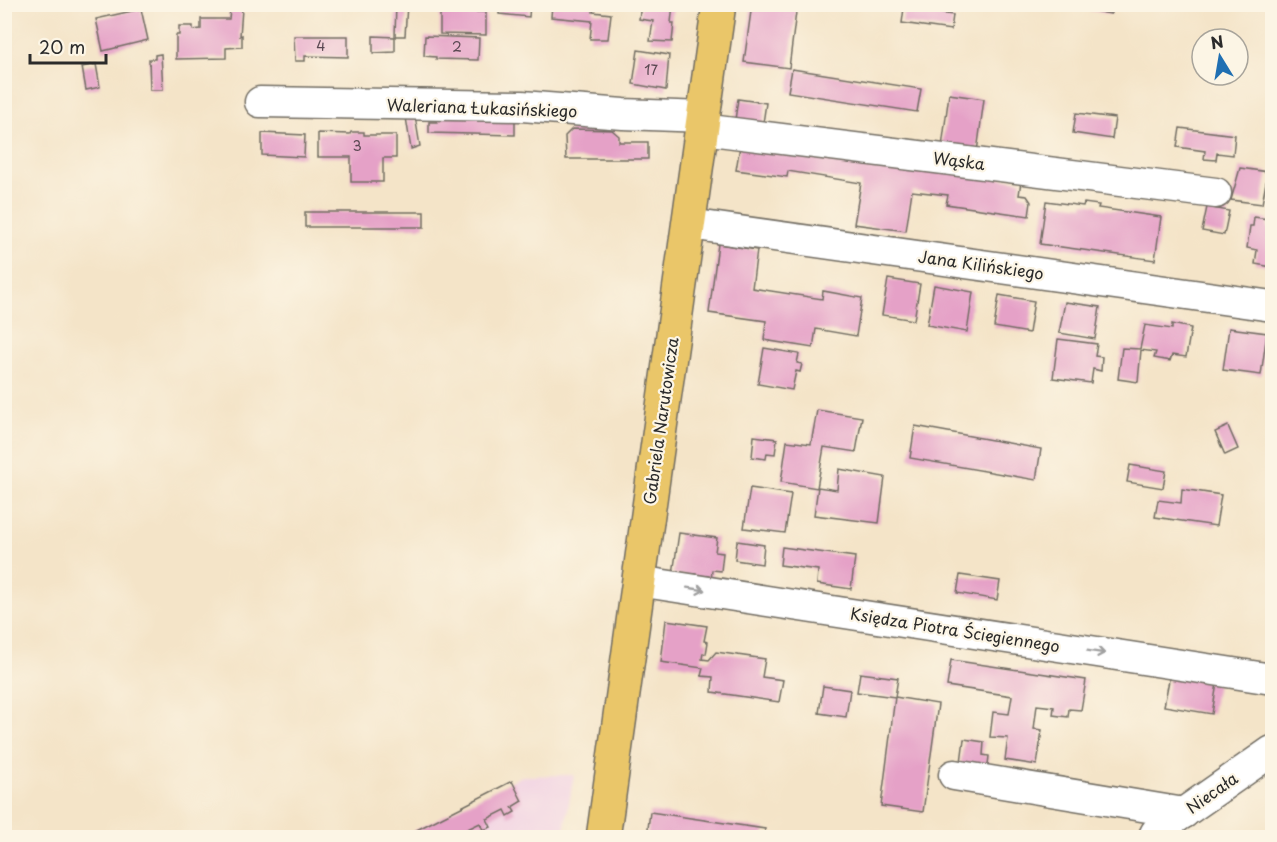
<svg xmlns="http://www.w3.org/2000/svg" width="1277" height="842" viewBox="0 0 1277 842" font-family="'Playpen Sans',sans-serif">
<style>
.built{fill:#f1d0e3}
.building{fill:#e5a1c7}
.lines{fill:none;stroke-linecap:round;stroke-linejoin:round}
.minor-casing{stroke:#716c62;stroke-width:33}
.major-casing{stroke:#716c62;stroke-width:36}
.minor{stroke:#fff;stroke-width:30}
.major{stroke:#eac669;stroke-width:33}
.oneway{stroke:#a0a0a0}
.labels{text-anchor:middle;stroke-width:4.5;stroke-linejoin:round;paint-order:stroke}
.number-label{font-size:14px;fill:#5a4852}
.street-label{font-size:16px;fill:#2b2b2b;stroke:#fcf5e5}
</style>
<rect width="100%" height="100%" fill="#fcf5e5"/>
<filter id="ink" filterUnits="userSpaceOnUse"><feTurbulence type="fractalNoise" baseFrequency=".0167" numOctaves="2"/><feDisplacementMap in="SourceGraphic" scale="12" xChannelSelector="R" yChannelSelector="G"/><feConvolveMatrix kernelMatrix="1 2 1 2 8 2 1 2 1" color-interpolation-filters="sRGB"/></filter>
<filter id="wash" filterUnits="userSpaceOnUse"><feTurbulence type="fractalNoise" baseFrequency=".008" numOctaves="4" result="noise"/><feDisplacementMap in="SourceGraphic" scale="24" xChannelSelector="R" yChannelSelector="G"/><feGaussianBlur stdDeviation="1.35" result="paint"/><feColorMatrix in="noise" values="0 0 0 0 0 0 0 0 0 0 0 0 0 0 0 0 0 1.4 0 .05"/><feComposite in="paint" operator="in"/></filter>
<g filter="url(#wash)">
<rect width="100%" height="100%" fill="#f4e4c8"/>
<polygon class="built" points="574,775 563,837 400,838 522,776"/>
<g id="blocks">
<g class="building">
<polygon points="396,4 407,4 405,36 395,36"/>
<polygon points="499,4 530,4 529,17 499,14"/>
<polygon points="641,4 673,4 671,23 674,23 672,42 650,41 653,21 639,19"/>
<polygon points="752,4 797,4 789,68 744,62"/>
<polygon points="1089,4 1112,4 1111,14 1088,10"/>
<polygon points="552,5 594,5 593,12 611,14 608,39 590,39 592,21 551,17"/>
<polygon points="904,8 953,15 951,30 902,23"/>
<polygon points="141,9 148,40 103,51 96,19"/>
<polygon points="230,9 242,9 240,36 242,35 242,47 226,48 226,58 176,59 176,35 179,35 179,26 193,26 193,30 201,29 201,19 229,19"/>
<polygon points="440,11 486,12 486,35 440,34"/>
<polygon points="294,36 348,36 348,57 305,56 305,61 295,61"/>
<polygon points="373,36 395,37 395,52 373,53"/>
<polygon points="425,36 479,38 478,60 436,59 436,57 424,56"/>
<polygon points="638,50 669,55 666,90 633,84"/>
<polygon points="161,54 163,90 150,90 149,59 155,59 155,55"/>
<polygon points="96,64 100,87 86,90 82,67"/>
<polygon points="792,69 921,89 917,112 788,92"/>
<polygon points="949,94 984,99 977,152 942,147"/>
<polygon points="738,99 766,103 762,130 735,120"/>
<polygon points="414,110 420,146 411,149 405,111"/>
<polygon points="438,110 515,112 515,135 429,133 429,122 437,122"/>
<polygon points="1076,113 1115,118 1112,139 1073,133"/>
<polygon points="1180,128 1235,135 1233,155 1217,153 1216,160 1204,159 1205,151 1177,147"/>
<polygon points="572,129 612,130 619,136 619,142 648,142 648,159 566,159 565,136"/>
<polygon points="351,132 364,132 364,135 396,135 396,158 383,158 383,182 351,182 351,157 318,157 318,133 350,134"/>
<polygon points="262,133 305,135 304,157 262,155"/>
<polygon points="741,140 1021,181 1019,195 1027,196 1031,202 1029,216 946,204 948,195 912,191 906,231 854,224 861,183 788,171 787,177 736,170"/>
<polygon points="1240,168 1268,172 1262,204 1231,200"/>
<polygon points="1046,201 1083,206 1084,203 1099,205 1098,208 1161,217 1155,260 1040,244"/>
<polygon points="1207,207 1229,211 1224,235 1202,231"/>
<rect x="305" y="212" width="119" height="15"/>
<polygon points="1254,217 1268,219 1267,228 1272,229 1272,267 1255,264 1257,250 1247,248 1250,226 1253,226"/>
<polygon points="718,244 757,250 752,288 822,299 823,291 862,298 856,336 816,329 813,348 764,340 766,321 709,313"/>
<polygon points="888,279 920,284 914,320 882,315"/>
<polygon points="934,285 973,292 967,332 927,325"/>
<polygon points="999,295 1034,301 1029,333 994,327"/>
<polygon points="1065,302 1100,307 1095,339 1059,333"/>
<polygon points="1172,324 1191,328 1186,357 1172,355 1170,361 1154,358 1156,352 1141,350 1138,382 1118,379 1122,348 1140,349 1145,325 1172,329"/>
<polygon points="1229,328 1267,333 1261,375 1223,370"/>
<polygon points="1058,339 1097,344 1095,356 1102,357 1101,371 1093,369 1091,383 1053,378"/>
<polygon points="764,348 799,354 797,363 802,364 800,372 796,371 792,390 758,384"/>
<polygon points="817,410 862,417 856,452 824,447 817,488 781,482 787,441 811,444"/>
<polygon points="915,426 1041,449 1036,480 910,458"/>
<polygon points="1228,426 1238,449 1225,455 1215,432"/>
<polygon points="754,436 777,439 775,454 767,453 766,459 752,457"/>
<polygon points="1130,465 1166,471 1163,488 1127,482"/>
<polygon points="839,469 885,477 879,523 814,515 818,487 837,490"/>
<polygon points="750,488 791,494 785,533 744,528"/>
<polygon points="1182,489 1221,495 1216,526 1155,517 1158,500 1181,503"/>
<polygon points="679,533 717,538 715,552 723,553 721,571 712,570 711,580 673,574"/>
<polygon points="737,541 764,545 762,564 735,560"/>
<polygon points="782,547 855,557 851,589 817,584 818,570 780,565"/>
<polygon points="960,575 1000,581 997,600 957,593"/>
<polygon points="1271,619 1272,619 1272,644 1268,644"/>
<polygon points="666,620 707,626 704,641 708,642 706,654 703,653 702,659 709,660 716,652 765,659 762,677 783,680 779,702 712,692 713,677 701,676 703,668 661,662"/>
<polygon points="951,660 1086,680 1081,710 1069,709 1068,717 1053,715 1054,707 1037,705 1034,729 1042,730 1037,765 1005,760 1008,738 990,737 993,712 1009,714 1012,696 947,686"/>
<polygon points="860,673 898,678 895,697 857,692"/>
<polygon points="1170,675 1217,683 1212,714 1164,706"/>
<polygon points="823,686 850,690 846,717 819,713"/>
<polygon points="895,697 938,704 923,812 881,806"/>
<polygon points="964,739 984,742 983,755 989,756 987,773 960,770"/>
<polygon points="512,781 522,801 512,807 515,812 508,816 505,810 487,819 491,827 483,830 480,823 451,837 403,837"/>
<polygon points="650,812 765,829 764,837 647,837"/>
</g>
</g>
</g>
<g filter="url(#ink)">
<use href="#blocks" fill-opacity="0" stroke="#716c62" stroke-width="1.5"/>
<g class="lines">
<g class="minor-casing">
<g id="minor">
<polyline points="260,102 522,106 623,114 704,117"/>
<polyline points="702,129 1216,193"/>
<polyline points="689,224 1272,306"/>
<polyline points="638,581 1272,679"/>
<polyline points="954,775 1184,813"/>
<polyline points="1153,838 1156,832 1272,751"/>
</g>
</g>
<g class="major-casing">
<polyline id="major" points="603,838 719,4"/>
</g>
<use href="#minor" class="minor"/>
<use href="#major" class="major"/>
</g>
<defs><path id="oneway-shaft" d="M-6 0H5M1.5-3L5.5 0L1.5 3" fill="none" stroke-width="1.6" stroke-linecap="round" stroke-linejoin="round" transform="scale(1.5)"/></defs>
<g class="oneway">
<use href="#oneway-shaft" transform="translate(696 589) rotate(9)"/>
<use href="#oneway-shaft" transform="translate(1096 652) rotate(9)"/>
</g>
</g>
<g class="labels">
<g class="number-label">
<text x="321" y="51">4</text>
<text x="457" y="52">2</text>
<text x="651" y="75">17</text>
<text x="357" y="151">3</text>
</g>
<g class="street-label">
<text transform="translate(482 108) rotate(2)" y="6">Waleriana Łukasińskiego</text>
<text transform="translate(959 161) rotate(7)" y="6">Wąska</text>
<text transform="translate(981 265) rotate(8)" y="6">Jana Kilińskiego</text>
<text transform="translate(661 421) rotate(-82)" y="6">Gabriela Narutowicza</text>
<text transform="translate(955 630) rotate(9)" y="6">Księdza Piotra Ściegiennego</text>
<text transform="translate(1212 793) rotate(-35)" y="6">Niecała</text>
</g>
</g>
<rect width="1277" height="842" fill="none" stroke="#fcf5e5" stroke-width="24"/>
<g transform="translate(1220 57) rotate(349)"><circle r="28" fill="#fcf5e5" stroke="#a8a49b" stroke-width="1.5"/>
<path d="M0-4.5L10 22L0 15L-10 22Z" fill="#1f6fb2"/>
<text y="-9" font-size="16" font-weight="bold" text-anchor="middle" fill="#2b2b2b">N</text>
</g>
<path d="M30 54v9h76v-9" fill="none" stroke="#2b2b2b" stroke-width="3"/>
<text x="39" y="54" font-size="18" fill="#2b2b2b" stroke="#fcf5e5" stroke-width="4.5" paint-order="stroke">20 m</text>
</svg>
